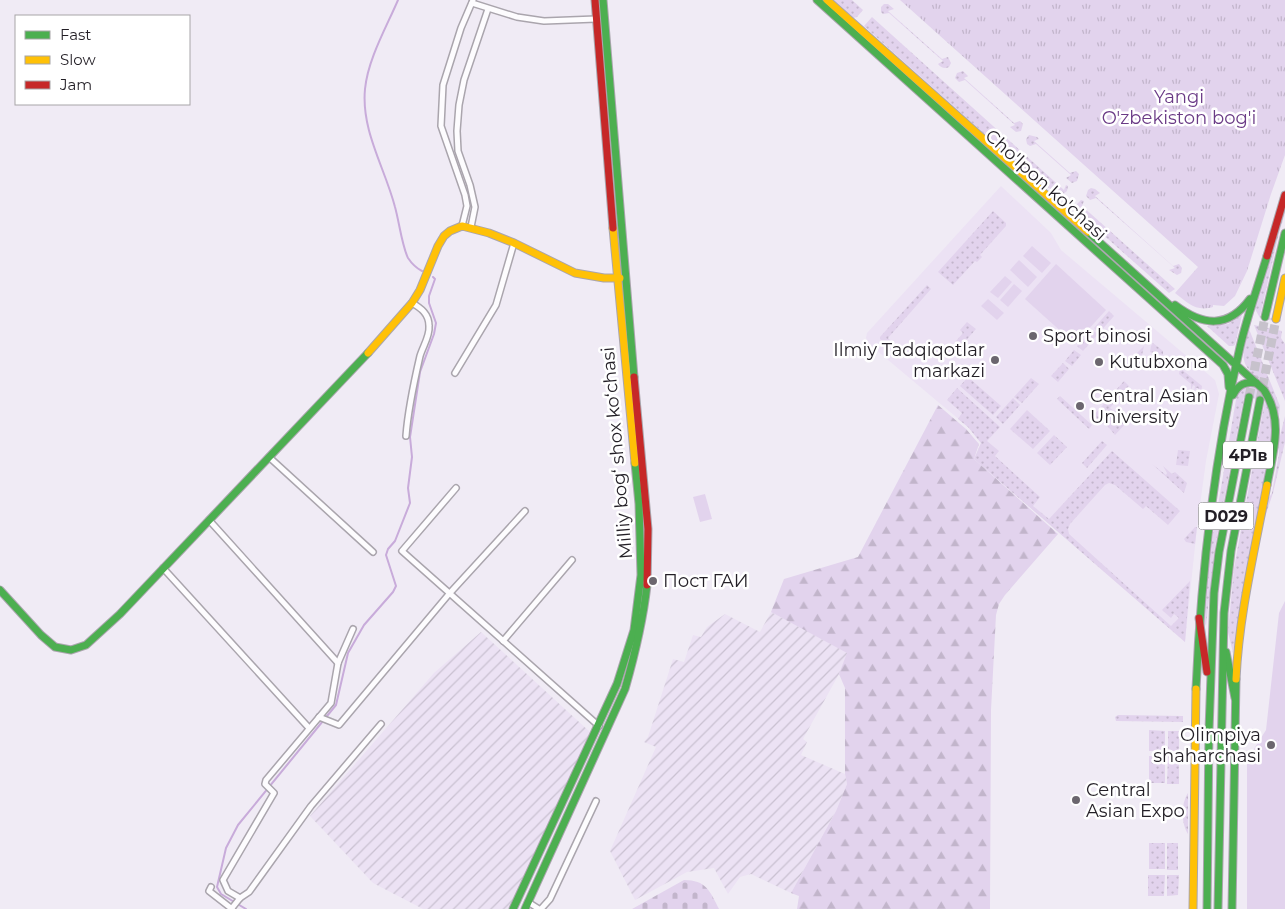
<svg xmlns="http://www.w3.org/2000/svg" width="1285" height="909" viewBox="0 0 1285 909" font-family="Montserrat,sans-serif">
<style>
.built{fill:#ece2f4}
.industrial{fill:url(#industrial-furrows)}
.grass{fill:url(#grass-dots)}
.forest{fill:url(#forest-firs)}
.cemetery{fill:url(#cemetery-stones)}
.park{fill:url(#park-tufts)}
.pitch{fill:#e2d3ed}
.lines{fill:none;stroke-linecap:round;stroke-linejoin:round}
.stream{stroke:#c8abda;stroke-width:2}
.highway-tunnel{stroke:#c7c2cc;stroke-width:9;stroke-dasharray:9 4.5;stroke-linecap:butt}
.street-casing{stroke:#aaa5ad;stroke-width:8}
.fast-casing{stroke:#aaa5ad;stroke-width:9}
.slow-casing{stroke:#aaa5ad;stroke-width:9}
.jam-casing{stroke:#aaa5ad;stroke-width:9}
.street{stroke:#fdfcfe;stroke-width:5}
.fast{stroke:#4caf50;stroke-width:7}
.slow{stroke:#ffc107;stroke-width:7}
.jam{stroke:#c62828;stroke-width:7}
.poi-dot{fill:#6b666e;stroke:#fff;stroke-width:2}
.labels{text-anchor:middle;stroke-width:5;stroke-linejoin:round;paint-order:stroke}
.shield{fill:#fff;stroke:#656267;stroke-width:1}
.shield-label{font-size:16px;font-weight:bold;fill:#231f26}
.park-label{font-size:18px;fill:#6a3a86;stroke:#fff}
.street-label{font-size:18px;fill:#231f26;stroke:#fff}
.poi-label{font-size:18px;fill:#231f26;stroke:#fff;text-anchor:start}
</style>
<defs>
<pattern id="industrial-furrows" width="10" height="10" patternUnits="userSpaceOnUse" patternTransform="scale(1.25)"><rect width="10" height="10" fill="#ece2f4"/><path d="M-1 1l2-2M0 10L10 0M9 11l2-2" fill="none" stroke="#cac1d1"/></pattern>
<pattern id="grass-dots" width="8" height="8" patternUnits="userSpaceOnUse" patternTransform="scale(1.25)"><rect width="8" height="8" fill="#e2d3ed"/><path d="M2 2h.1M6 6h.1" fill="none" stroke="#c2b5cb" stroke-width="1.8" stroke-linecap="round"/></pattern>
<pattern id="forest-firs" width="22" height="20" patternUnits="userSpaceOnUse" patternTransform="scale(1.25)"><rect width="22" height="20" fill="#e2d3ed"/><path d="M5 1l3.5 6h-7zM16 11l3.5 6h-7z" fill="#c2b5cb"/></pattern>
<pattern id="cemetery-stones" width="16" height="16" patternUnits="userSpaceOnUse" patternTransform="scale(1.25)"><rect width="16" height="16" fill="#e2d3ed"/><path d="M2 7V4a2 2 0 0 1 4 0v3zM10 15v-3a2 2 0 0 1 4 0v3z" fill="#c2b5cb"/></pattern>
<pattern id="park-tufts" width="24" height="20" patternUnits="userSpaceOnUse" patternTransform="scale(1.25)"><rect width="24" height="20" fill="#e2d3ed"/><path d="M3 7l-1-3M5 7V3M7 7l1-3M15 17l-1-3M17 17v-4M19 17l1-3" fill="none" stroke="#c2b5cb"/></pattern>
</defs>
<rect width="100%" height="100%" fill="#f0ebf5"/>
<polygon class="built" points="1001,186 1051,233 1061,250 1215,380 1219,394 1206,461 1197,527 1185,642 974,459 981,443 968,427 869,344 866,338 867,333"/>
<g class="industrial">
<polygon points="771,612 848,653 839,674 803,739 807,742 801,755 845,774 847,784 836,811 791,893 751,874 740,877 728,894 714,868 687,872 635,900 610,851 656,747 644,742 648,737 673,659 684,662 693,635 701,637 707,627 725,614 760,632"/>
<polygon points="481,632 590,732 508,909 423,909 373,883 310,816 434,673"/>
</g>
<g class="grass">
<polygon points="833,0 852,0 863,10 857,17 853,18"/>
<path d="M884,4H888L894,9L888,11L942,59L948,57L951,63L949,67C945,69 941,68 938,64L943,61L889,13L883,14L881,12V7Z"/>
<polygon points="872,17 1064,190 1066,185 1068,186 1067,191 1060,197 997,145 864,26"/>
<polygon points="963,71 968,76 964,78 1014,123 1020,121 1023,124 1021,131 1016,132 1010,127 1015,125 965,80 959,82 955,78 957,73"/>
<polygon points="1029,135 1037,137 1039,139 1034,141 1070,173 1076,171 1079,174 1077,181 1072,183 1066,178 1071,175 1036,144 1030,146 1027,144 1026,139"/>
<polygon points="1091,188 1095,189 1100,193 1095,196 1173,266 1179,264 1182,268 1181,273 1177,275 1169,270 1175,268 1096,198 1090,200 1086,196 1088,190"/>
<polygon points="1081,200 1084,201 1082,206 1175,289 1169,293 1073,208"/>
<polygon points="1285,207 1285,213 1279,233 1260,316 1281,320 1280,322 1260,318 1255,309"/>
<polygon points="993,211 1006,223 1006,226 980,255 982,257 977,262 975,261 953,285 938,272"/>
<polygon points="927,285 931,289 888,338 895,345 891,349 880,339 880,337"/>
<polygon points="1109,311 1114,316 1099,333 1094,328"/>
<polygon points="1242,315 1235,345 1233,346 1229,346 1207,326 1228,324"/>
<polygon points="967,322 976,329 961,346 956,341 963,333 960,330"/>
<polygon points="1254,325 1282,331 1281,338 1285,344 1285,401"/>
<path d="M1249,329L1280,406L1279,416C1276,409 1274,401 1271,394C1264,383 1246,372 1244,360C1242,351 1247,338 1249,329Z"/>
<polygon points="1092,330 1098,334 1083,351 1077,346"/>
<polygon points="1153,343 1163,351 1163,355 1150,352 1151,346"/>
<polygon points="1144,346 1142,355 1149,359 1147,365 1135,363 1137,353"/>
<polygon points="1074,350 1081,355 1072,366 1065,361"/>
<polygon points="1063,363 1069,369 1058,382 1051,376"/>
<polygon points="1180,368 1202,386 1200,400 1198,399 1198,388 1196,388 1194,393 1195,386 1193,385 1191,390 1191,384 1179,374"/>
<polygon points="968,377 1001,406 993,415 960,386"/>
<polygon points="1031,378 1039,384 1022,403 1014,397"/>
<polygon points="1124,381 1129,386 1110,408 1114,411 1115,410 1127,422 1115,435 1105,423 1103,424 1094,415"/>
<path d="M1254,386C1268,393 1273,413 1273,428L1233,653L1228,632L1234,568L1265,400L1244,397L1215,547L1206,626L1203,619L1210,552L1237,394L1244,387Z"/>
<polygon points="957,388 1000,427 987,441 999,451 995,456 1040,497 1033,506 1049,519 1112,451 1180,511 1168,525 1146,506 1143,509 1115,485 1109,483 1105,485 1070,524 1068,529 1069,534 1171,626 1179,618 1174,614 1171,618 1162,610 1190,581 1185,642 974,459 981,443 968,427 958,419 962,413 947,400"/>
<polygon points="1060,396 1092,425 1089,429 1057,399"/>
<polygon points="1013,398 1020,405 1003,424 996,417"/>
<polygon points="1027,410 1050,431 1033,449 1010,429"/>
<polygon points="1285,416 1285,442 1273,493 1262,526 1268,499 1272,493 1279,454 1278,444"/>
<polygon points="1054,435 1067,447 1050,465 1037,453"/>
<polygon points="1102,441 1107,445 1087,468 1082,463"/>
<polygon points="1178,450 1190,451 1188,466 1176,465"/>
<polygon points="1152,464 1166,475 1167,473 1163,466 1172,474 1175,472 1187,483 1184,493"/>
<polygon points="1195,527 1197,527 1195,544 1186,542 1184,539"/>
<polygon points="1118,715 1183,716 1183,722 1116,721 1115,717"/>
<polygon points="1149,730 1165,731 1165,751 1149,751"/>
<rect x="1168" y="731" width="11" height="20"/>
<rect x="1149" y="756" width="16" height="27"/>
<polygon points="1168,756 1179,756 1179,784 1167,784"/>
<path d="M1188,793V834C1181,824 1181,803 1188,793Z"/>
<rect x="1149" y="843" width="16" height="26"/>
<rect x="1167" y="843" width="11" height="27"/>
<polygon points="1148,875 1165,875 1164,896 1148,896"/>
<polygon points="1167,875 1179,875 1178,895 1167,896"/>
</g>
<polygon class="forest" points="938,405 966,429 979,444 974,459 1058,534 1005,595 999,604 996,615 991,710 990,909 797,909 799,896 791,893 836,811 847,784 845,774 845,688 839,674 847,653 771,612 784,579 858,557"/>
<path class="cemetery" d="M684,880C706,880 710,891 719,909H632Z"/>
<path class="park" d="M900,0H1285V155L1271,194L1247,271L1235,296L1224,306L1213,305V307C1196,312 1188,303 1175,293L1198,267Z"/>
<g class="pitch">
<polygon points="1032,246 1051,263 1042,273 1023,256"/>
<polygon points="1019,260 1037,277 1028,287 1010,270"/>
<polygon points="1056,264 1106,310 1075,344 1025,299"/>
<polygon points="1005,276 1012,282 998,298 990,292"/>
<polygon points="1014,284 1022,291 1008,307 1000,300"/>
<polygon points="988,299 1004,313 997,320 981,306"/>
<polygon points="705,494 712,519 700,522 693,497"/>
<polygon points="1285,601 1285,909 1247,909 1247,760 1266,730 1279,613"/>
</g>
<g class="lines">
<g class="stream">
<path d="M398,0C386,28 368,59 365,89C361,131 385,168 395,207C399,221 402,246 408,258C412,264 416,268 422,271"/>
<polyline points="246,909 221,894 217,887 226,848 238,825 336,705 348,653 364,625 393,592 396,586 386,555 388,549 395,541 410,503 408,488 412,457 410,437 420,372 434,334 436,323 429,303 429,296 435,279 433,277"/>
</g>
<g class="highway-tunnel">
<polyline points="1249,397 1265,317"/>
<polyline points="1260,400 1276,319"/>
</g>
<g class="street-casing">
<g id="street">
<polyline points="472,3 517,17 544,21 596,19"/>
<polyline points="462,226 467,206 465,195 441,126 443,85 461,28 473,0"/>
<polyline points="471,227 475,207 470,185 458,151 457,131 459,105 464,80 488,9"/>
<polyline points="455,373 496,305 514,243"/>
<path d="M406,436C408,409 414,382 420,356C423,346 430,336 429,326C429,314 421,308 412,303"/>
<polyline points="269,457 373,552"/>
<polyline points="456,488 402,551 599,726"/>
<polyline points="209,520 338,663"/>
<polyline points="163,568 309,728"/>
<polyline points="503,641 572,560"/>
<polyline points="319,717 339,725 449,594 525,511"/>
<polyline points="211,887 209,891 232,909"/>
<polyline points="240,898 228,891 223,880 274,793 265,784 266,780 331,703 338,663 353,629"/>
<polyline points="528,902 539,909"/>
<polyline points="232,908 240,898 249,892 311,806 381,724"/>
<polyline points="541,909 550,899 596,801"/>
</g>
</g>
<g class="fast-casing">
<g id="fast">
<polyline points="603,0 634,377"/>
<polyline points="817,0 1223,365 1228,374 1229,387"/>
<path d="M1088,232L1264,390C1284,420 1273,452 1267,485"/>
<path d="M1175,305C1203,326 1228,329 1250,299"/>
<polyline points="1265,317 1285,233"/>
<path d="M1233,395C1238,385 1245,381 1256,383"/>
<polyline points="0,590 41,635 55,647 71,650 86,645 120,614 368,353"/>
<polyline points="1226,652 1235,698"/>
<path d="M1196,689C1201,574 1214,459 1240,347C1247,317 1258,286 1267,256"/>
<polyline points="513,909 617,684 634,630 641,575 639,504 635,463"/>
<path d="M525,909L625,689C635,654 643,621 647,585"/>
<polyline points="1207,909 1209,730 1214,593 1219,552 1249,397"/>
<polyline points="1218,909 1224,613 1231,551 1260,400"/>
<polyline points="1232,909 1236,679"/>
</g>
</g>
<g class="slow-casing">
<g id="slow">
<polyline points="827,0 1088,232"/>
<polyline points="613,228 635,463"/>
<polyline points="1276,319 1285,278"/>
<polyline points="368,353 412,303 420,290 438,246 444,236 450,231 462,226 489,233 514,243 575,273 604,278 620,278"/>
<path d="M1236,679C1239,614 1255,549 1267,485"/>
<polyline points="1193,909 1196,689"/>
</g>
</g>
<g class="jam-casing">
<g id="jam">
<polyline points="595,0 613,228"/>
<polyline points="1267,256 1285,195"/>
<polyline points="634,377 648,529 647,585"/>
<polyline points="1199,618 1207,672"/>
</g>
</g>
<use href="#street" class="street"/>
<use href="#fast" class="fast"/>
<use href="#slow" class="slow"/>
<use href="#jam" class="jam"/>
</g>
<g class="poi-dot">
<circle cx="1033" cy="336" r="5"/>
<circle cx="995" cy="360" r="5"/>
<circle cx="1099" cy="362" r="5"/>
<circle cx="1080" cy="406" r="5"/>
<circle cx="653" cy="581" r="5"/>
<circle cx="1271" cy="745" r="5"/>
<circle cx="1076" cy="800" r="5"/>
</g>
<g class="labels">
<g class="shield">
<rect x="1223" y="441.5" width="50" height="27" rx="4"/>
<rect x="1198.5" y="502.5" width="55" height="27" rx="4"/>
</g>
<g class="shield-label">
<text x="1248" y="461">4Р1в</text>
<text x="1226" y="522">D029</text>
</g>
<g class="park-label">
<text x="1179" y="103">Yangi<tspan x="1179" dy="21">O'zbekiston bog'i</tspan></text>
</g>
<g class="street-label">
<text transform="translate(1046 185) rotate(42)" y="6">Cho'lpon ko'chasi</text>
<text transform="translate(617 453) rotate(-95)" y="6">Milliy bog‘ shox ko‘chasi</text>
</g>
<g class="poi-label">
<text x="1043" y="342">Sport binosi</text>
<text x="985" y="356" text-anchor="end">Ilmiy Tadqiqotlar<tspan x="985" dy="21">markazi</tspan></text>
<text x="1109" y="368">Kutubxona</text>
<text x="1090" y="402">Central Asian<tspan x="1090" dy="21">University</tspan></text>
<text x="663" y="587">Пост ГАИ</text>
<text x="1261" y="741" text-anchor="end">Olimpiya<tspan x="1261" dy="21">shaharchasi</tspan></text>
<text x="1086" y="796">Central<tspan x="1086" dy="21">Asian Expo</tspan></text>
</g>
</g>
<rect x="15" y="15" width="175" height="90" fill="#ffffff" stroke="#a7a5a8"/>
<rect x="25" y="31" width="25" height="8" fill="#4caf50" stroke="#a7a5a8"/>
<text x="60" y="40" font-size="15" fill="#231f26">Fast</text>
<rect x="25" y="56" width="25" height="8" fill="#ffc107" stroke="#a7a5a8"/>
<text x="60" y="65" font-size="15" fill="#231f26">Slow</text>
<rect x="25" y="81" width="25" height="8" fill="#c62828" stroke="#a7a5a8"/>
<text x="60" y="90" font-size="15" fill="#231f26">Jam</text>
</svg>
